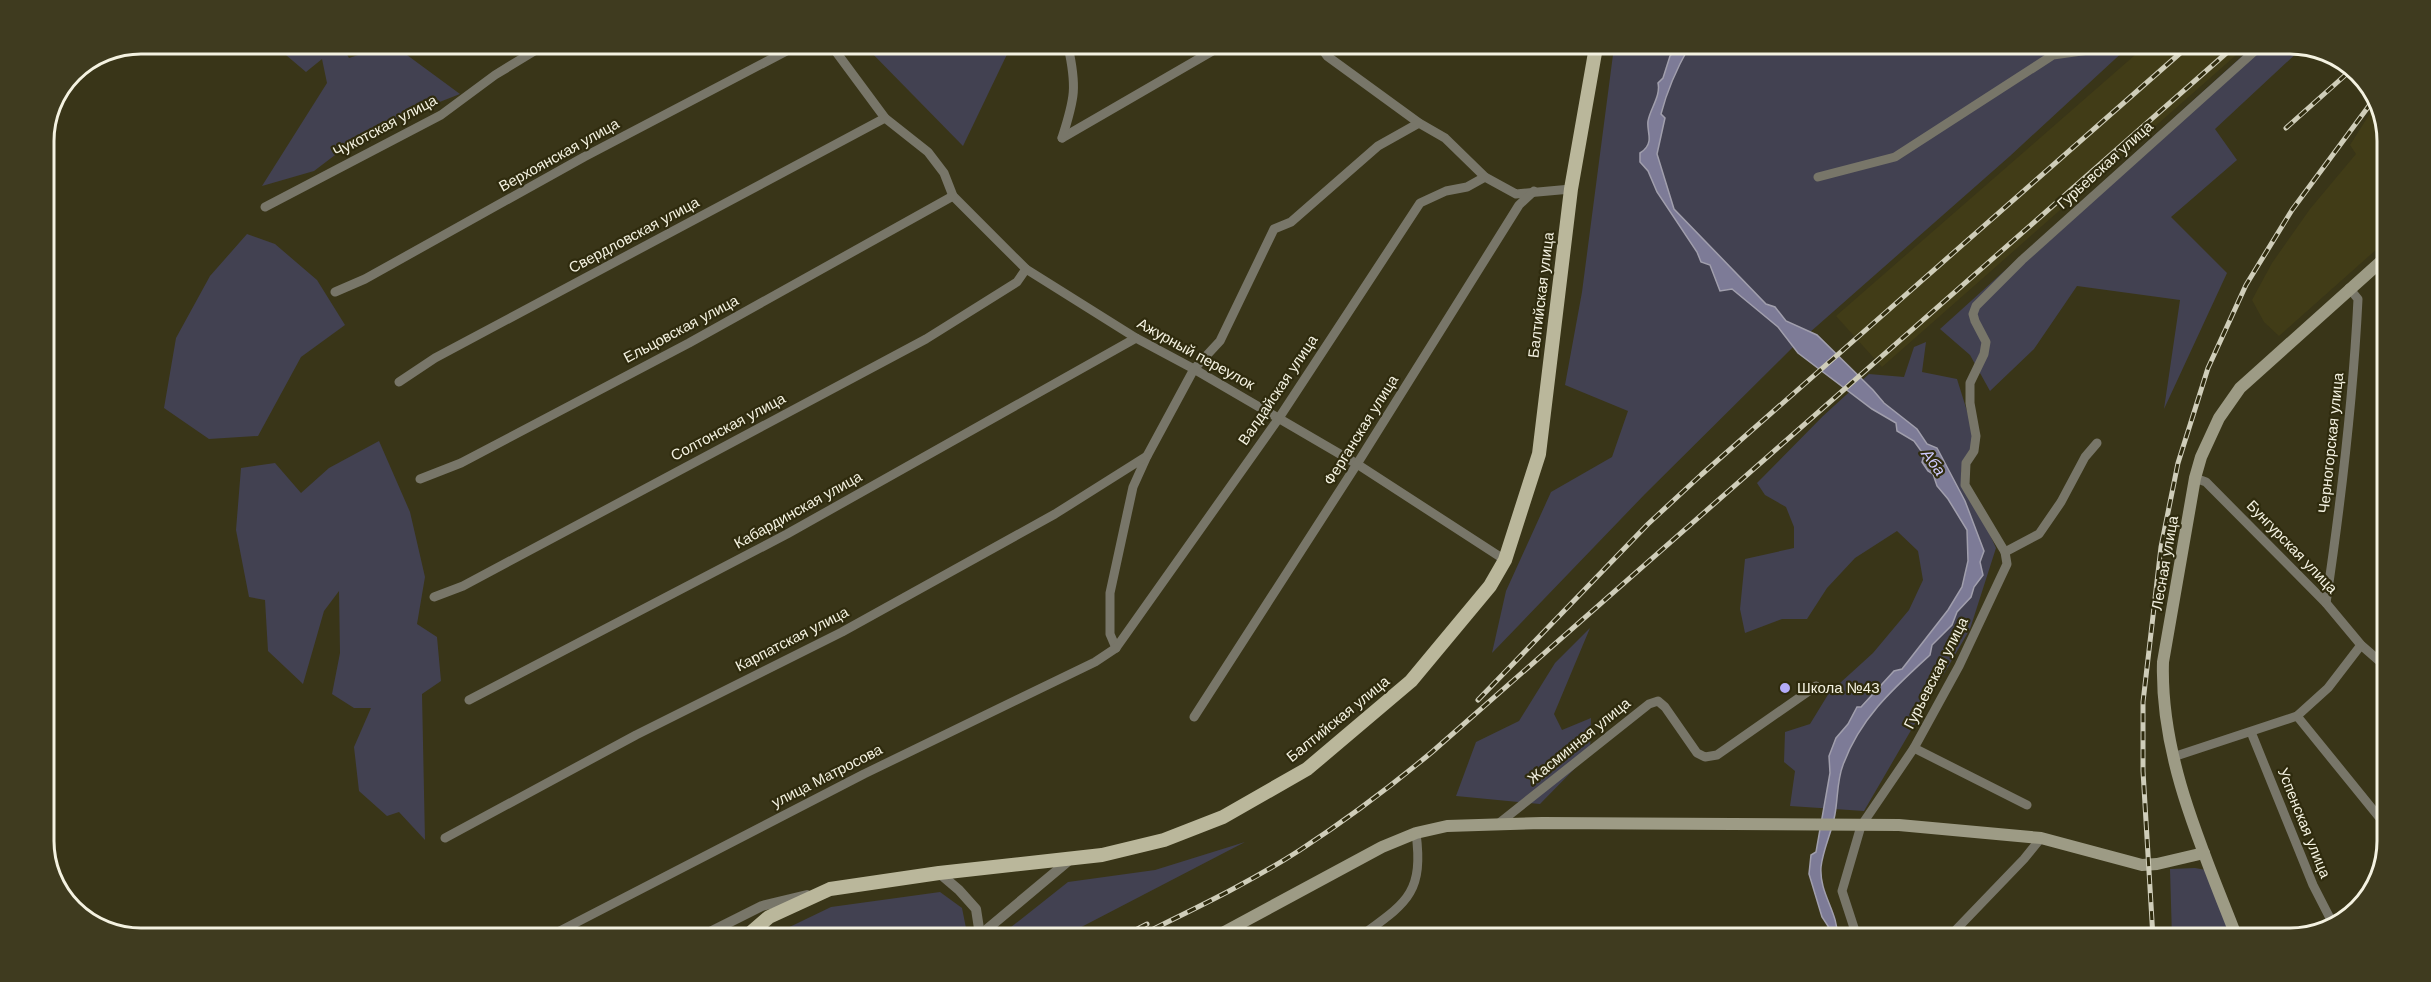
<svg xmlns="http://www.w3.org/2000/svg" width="2431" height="982" viewBox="0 0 2431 982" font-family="Arial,sans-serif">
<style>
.built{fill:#413c17}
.green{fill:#424151}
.water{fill:#7d7b97;stroke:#a19fad;stroke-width:1.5}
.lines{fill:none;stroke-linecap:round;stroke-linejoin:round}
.minor{stroke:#787669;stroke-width:9}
.tertiary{stroke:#787669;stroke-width:10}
.secondary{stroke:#9d9b85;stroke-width:12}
.primary{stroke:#bab79b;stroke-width:14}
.rail-casing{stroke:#cfcdb9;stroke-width:5}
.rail{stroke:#2f2b0e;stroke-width:3;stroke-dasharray:9;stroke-linecap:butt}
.poi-dot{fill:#b4acf9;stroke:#2f2b0e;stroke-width:2}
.labels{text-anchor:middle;stroke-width:4.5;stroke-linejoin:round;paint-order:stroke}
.street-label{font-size:15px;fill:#f4f2e1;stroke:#2f2b0e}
.poi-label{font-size:15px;fill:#f4f2e1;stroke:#2f2b0e;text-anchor:start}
.water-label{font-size:16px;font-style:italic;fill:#cecaff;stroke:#2f2b0e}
.rim{fill:none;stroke:#f4f2e1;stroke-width:3}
</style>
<rect width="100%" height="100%" fill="#393518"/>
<g class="built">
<polygon points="2143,48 2243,49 1882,367 1836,316"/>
<polygon points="2376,104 2387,135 2387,240 2279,336 2264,322 2252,300 2272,263 2310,209 2356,154 2350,145"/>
</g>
<g class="green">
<polygon points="273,44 341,44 349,58 392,44 460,94 368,130 314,171 262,186 327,83 322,59 306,72"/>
<polygon points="864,45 1011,46 963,146"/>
<polygon points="1614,47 2127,48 2010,156 1792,348 1645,494 1492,653 1506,591 1551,492 1612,457 1628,411 1565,385 1582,292"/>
<polygon points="2250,49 2301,49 2215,129 2237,160 2171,217 2227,273 2164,409 2180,300 2077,286 2034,349 1990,391 1970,355 1940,329"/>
<polygon points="247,234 275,244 317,280 345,325 301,357 258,436 209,439 164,408 176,338 210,276"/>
<polygon points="1926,342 1922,372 1957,379 1977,443 1961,471 1996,548 1970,629 1864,811 1790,806 1795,771 1784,762 1785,732 1810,724 1829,693 1873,653 1909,610 1923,580 1918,551 1897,531 1855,558 1827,588 1807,619 1782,619 1745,633 1740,609 1745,559 1794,548 1794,527 1786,507 1765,495 1757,483 1823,416 1869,374 1904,377 1914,347"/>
<polygon points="379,441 410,512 425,577 417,624 437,637 441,681 422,694 425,840 399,812 387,816 359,791 354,747 371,708 354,708 332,694 340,653 339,591 324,611 303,684 268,651 265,600 249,597 236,530 241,468 275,463 301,493 329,468"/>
<polygon points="1590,628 1554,714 1562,730 1591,718 1590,753 1540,804 1456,796 1476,742 1519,721 1555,663"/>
<polygon points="1245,842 1064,936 1001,935 1068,882 1155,870"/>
<polygon points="2195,868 2206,870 2238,938 2172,938 2170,869"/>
<polygon points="940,892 962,908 967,933 964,935 773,935 831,907"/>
</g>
<path class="water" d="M1677,47H1689C1677,68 1667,91 1661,114L1665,118L1657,154L1674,209L1766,304L1775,307L1786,321L1817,335L1873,390L1884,403L1917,429L1927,444L1937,448L1965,501L1984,551L1980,562L1983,575L1974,587L1971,597L1957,612L1952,625L1932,645L1930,655C1894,688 1860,718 1843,765C1837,780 1838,798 1835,814C1832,832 1823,849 1821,867C1819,894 1839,913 1837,937H1829L1828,926L1822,917L1809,874L1811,855L1816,852L1830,773L1829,756L1836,738L1848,724L1857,707H1861L1894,671L1902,669L1948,610L1962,587L1968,561L1967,530L1948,499L1937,486L1933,474L1928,471L1922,462L1924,455L1914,441L1897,431L1896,423L1872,409L1798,353L1778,327L1732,289L1720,291L1710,265L1701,262L1697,252L1657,192L1648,171L1640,162V153C1645,150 1648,147 1649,141C1650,135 1647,128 1648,121C1650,109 1661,96 1658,83L1663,78L1670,56Z"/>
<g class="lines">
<g class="minor">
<polyline points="831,45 885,118 928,152 944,173 953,196 1026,269 1136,338 1194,369 1357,464 1505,560"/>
<polyline points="1320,46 1327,56 1419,123 1445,138 1485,177 1516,194 1571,189"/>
<polyline points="1062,138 1221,46"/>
<path d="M1062,138C1075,98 1077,87 1068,46"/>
<polyline points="1818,177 1895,157 2053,55 2103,48"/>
<polyline points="265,207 441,115 495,75 546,44"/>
<polyline points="335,292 365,279 584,157 798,45"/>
<polyline points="399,382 435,358 885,118"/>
<polyline points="2195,478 2206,482 2326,603 2361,645 2384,665"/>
<polyline points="420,479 461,463 689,343 953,196"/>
<polyline points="2005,552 1965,485 1966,463 1974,451 1976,436 1970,403 1970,383 1984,354 1986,342 1975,321 1973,314 1976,306 2022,260 2257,49"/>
<polyline points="434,597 463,586 926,339 1017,282 1026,269"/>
<path d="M2326,603C2341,502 2353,401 2358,299L2349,288"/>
<polyline points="1116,648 1110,634 1110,593 1133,487 1147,456 1194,369 1220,341 1274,229 1291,222 1378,146 1419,123"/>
<polyline points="469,700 787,534 1136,338"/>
<polyline points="2297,716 2383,822"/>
<polyline points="1194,717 1357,464 1519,205 1534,191"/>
<polyline points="2251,732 2313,885 2333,924"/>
<polyline points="1914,748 2027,805"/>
<polyline points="2173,757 2297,716 2328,688 2361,645"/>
<polyline points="1498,824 1649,704 1658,701 1665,707 1697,753 1705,757 1717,755 1816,686"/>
<polyline points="445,838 636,735 842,632 1055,514 1147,456"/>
<polyline points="554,934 864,774 1095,662 1116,648 1279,418 1420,203 1446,191 1467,187 1485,177"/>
<path d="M1361,936C1406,903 1424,894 1416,833"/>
<polyline points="1857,937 1842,891 1861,826 1914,748 1959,666 2007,564 2005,552 2039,534 2061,502 2085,457 2097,443"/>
<polyline points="1948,938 2024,859 2041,838"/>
</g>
<g class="tertiary">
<polyline points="939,873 959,890 976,909 980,935"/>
<polyline points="704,935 762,906 807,895"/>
<polyline points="980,935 1072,858"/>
</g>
<g class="secondary">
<polyline points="1217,936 1382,847 1416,833 1447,826 1542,823 1899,825 2041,838 2142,865 2157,864 2204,853"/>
<path d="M2237,938C2203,850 2160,758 2163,662L2195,478L2201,457L2219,418L2240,388L2386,257"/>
</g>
<polyline class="primary" points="748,935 769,917 830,889 939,873 1102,855 1164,840 1223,817 1307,769 1411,681 1490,586 1505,560 1539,454 1571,189 1596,47"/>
<g class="rail-casing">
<g id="rail">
<polyline points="2286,128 2351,70"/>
<polyline points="1478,700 1648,524 1701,475 2186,48"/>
<polyline points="1124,936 1147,924"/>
<path d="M1139,936C1194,909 1249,883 1300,850C1346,820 1390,787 1432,752L2231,49"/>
<polyline points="2153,938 2143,771 2143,702 2161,547 2178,463 2208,368 2246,285 2292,210 2374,99"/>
</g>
</g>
<use href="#rail" class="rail"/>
</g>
<circle class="poi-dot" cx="1785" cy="688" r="6"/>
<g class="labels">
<g class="street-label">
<text transform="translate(385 126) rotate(-28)" y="5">Чукотская улица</text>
<text transform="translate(559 155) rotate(-29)" y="5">Верхоянская улица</text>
<text transform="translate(2105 165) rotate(-42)" y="5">Гурьевская улица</text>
<text transform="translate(634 235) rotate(-28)" y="5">Свердловская улица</text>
<text transform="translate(1541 295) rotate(-83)" y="5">Балтийская улица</text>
<text transform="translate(681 329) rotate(-28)" y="5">Ельцовская улица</text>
<text transform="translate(1196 354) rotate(29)" y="5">Ажурный переулок</text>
<text transform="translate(1278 390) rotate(-56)" y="5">Валдайская улица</text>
<text transform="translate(728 427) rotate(-28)" y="5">Солтонская улица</text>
<text transform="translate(1361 430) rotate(-58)" y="5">Ферганская улица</text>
<text transform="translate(2331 443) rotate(-84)" y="5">Черногорская улица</text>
<text transform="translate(798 510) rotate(-29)" y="5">Кабардинская улица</text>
<text transform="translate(2292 547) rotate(46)" y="5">Бунгурская улица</text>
<text transform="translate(2165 563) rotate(-80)" y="5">Лесная улица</text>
<text transform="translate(792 639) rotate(-27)" y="5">Карпатская улица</text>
<text transform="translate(1936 673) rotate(-63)" y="5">Гурьевская улица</text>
<text transform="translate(1338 719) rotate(-39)" y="5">Балтийская улица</text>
<text transform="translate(1579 741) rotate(-39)" y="5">Жасминная улица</text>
<text transform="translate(827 776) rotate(-27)" y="5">улица Матросова</text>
<text transform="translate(2304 823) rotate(68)" y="5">Успенская улица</text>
</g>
<g class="poi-label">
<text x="1797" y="693">Школа №43</text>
</g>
<g class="water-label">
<text transform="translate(1934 462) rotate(54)" y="6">Аба</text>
</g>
</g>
<path d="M0 0H2431V982H0ZM141 54H2290A87 87 0 0 1 2377 141V841A87 87 0 0 1 2290 928H141A87 87 0 0 1 54 841V141A87 87 0 0 1 141 54Z" fill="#3f3b1f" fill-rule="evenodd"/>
<path class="rim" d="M141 54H2290A87 87 0 0 1 2377 141V841A87 87 0 0 1 2290 928H141A87 87 0 0 1 54 841V141A87 87 0 0 1 141 54Z"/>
</svg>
